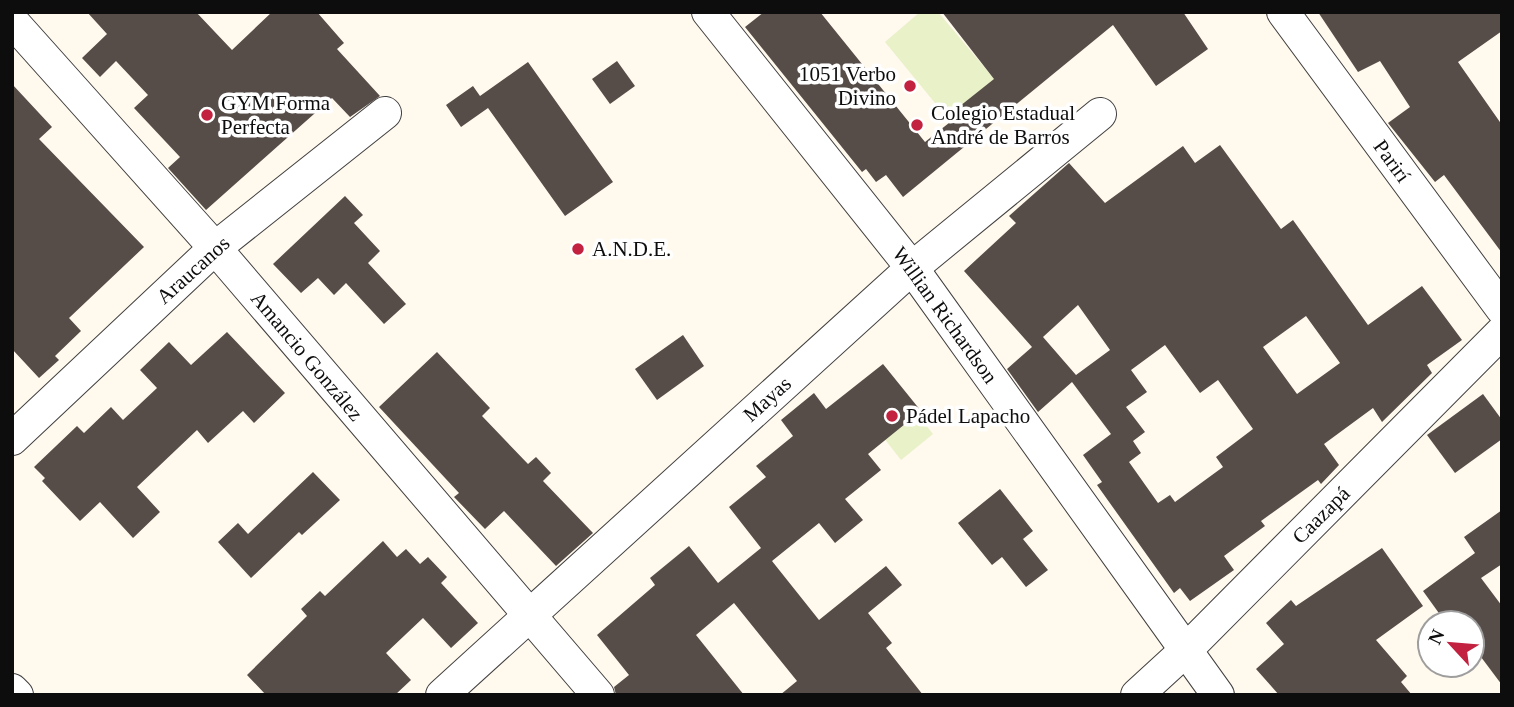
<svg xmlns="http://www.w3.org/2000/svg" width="1514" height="707" viewBox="0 0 1514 707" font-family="'Times New Roman',serif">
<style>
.pitch{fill:#e9f1c8}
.building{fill:#564d49;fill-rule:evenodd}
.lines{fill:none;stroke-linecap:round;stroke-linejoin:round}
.street-casing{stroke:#404040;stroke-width:34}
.street{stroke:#fff;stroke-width:32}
.poi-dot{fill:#c2213f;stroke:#fff;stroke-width:2.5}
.labels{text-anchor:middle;stroke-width:7;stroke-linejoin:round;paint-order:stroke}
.poi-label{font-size:21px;fill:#0d0d0d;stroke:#fff;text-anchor:start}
.street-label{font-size:21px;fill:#0d0d0d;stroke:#fff}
</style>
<rect width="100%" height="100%" fill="#fff9ee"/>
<g class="pitch">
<polygon points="920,12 938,12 996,81 949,120 885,42"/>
<polygon points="883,372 933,434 901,460 852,397"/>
</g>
<g class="building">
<polygon points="87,12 196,12 232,50 272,12 317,12 344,43 337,49 380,96 350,117 332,98 206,210 168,168 180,157 134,108 148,95 116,61 100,77 82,58 107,34"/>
<polygon points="764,12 820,12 925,142 964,111 960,106 994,79 942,12 1183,12 1208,49 1156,86 1113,25 903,197 886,175 876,182 866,169 862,172 745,27"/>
<polygon points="1318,12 1502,12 1502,31 1458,62 1502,125 1502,253 1444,175 1435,182 1388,123 1410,107 1380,61 1358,72"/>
<polygon points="617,61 635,86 610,104 592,79"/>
<polygon points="528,62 613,182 565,216 488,108 461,127 446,105 473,86 480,96"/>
<polygon points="12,84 52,127 39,139 144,247 69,318 81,331 55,356 59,360 39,378 12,349"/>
<path d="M1220,145L1281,229L1293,220L1368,325L1422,286L1462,340L1427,365L1432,373L1382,422L1373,408L1324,444L1339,465L1321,484L1318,480L1261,521L1265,526L1224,556L1234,570L1190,601L1180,588L1174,593L1097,485L1102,482L1083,455L1111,434L1072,382L1038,412L1007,369L1032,347L964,271L1016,223L1009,216L1069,163L1105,203L1183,146L1195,163ZM1078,305L1110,350L1076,375L1043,337ZM1306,316L1340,363L1297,394L1263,347ZM1165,345L1200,393L1218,380L1253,429L1216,457L1223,467L1175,502L1170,495L1158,503L1129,462L1141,453L1133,441L1145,432L1126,407L1147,392L1131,370Z"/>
<polygon points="345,196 363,215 354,223 380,251 368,263 406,304 384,324 346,283 334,295 318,278 301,293 273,264"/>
<polygon points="227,332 285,393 254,423 243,411 208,443 197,430 137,487 160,512 133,538 100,502 80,521 42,481 45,478 34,467 77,426 84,433 111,407 123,420 157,388 140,370 169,342 191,365"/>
<polygon points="683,335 704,366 657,400 635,369"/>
<polygon points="437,352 490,408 482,416 528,464 536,457 551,473 543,481 593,533 556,566 504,511 485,529 454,497 459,493 379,407"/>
<polygon points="883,364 921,411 868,454 881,470 845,499 863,520 835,543 819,523 772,561 819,620 886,566 902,585 868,613 892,643 886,648 923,695 780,695 797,681 734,603 696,635 744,695 616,695 614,687 629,675 597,635 655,585 650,578 689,546 718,583 761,548 729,507 766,477 756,466 793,436 781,420 814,393 826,409"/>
<polygon points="1483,394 1502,420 1502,439 1455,473 1427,435"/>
<polygon points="313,472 340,500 302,535 299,532 251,578 218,542 238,523 248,534"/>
<polygon points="1000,489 1033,531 1023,539 1048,570 1026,587 1002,557 992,565 958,523"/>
<polygon points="1502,510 1502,564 1481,578 1502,606 1502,685 1472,645 1472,623 1446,623 1423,591 1475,553 1464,537"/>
<polygon points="383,541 397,557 406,549 420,564 428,557 447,577 441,583 478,623 451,648 423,618 386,653 411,680 395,695 266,695 247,675 307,616 301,609 320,591 325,596"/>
<polygon points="1382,548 1423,606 1376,640 1407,676 1401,682 1412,695 1279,695 1256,669 1284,644 1266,623 1291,600 1296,606"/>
</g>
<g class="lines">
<g class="street-casing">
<g id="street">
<polyline points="708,12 912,268 1218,695"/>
<polyline points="1283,12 1502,309"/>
<polyline points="12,21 215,248 598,695"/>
<polyline points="12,439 215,248 385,113"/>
<polyline points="12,690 17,695"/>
<polyline points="442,695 912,268 1100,114"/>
<polyline points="1137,695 1185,651 1502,332"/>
</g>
</g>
<use href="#street" class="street"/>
</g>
<g class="poi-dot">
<circle cx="910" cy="86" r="7"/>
<circle cx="207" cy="115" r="7"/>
<circle cx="917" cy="125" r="7"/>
<circle cx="578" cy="249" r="7"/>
<circle cx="892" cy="416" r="7"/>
</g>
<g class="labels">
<g class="poi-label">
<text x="896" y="81" text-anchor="end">1051 Verbo<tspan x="896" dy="24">Divino</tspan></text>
<text x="221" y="110">GYM Forma<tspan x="221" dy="24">Perfecta</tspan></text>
<text x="931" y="120">Colegio Estadual<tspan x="931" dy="24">André de Barros</tspan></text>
<text x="592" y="256">A.N.D.E.</text>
<text x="906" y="423">Pádel Lapacho</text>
</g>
<g class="street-label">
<text transform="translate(1392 161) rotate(54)" y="7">Parirí</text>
<text transform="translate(193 270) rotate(-42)" y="7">Araucanos</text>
<text transform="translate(945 315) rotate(54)" y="7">Willian Richardson</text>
<text transform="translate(307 356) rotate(50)" y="7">Amancio González</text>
<text transform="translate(767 399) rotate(-42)" y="7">Mayas</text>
<text transform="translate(1321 515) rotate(-45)" y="7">Caazapá</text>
</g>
</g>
<rect width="1514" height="707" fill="none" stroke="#0d0d0d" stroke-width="28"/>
<g transform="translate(1451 644) rotate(296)"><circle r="33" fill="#ffffff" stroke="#9e9e9e" stroke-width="2"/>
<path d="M0-5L12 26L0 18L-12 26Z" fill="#c2213f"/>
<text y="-10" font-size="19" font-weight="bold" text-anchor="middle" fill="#0d0d0d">N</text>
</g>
</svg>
